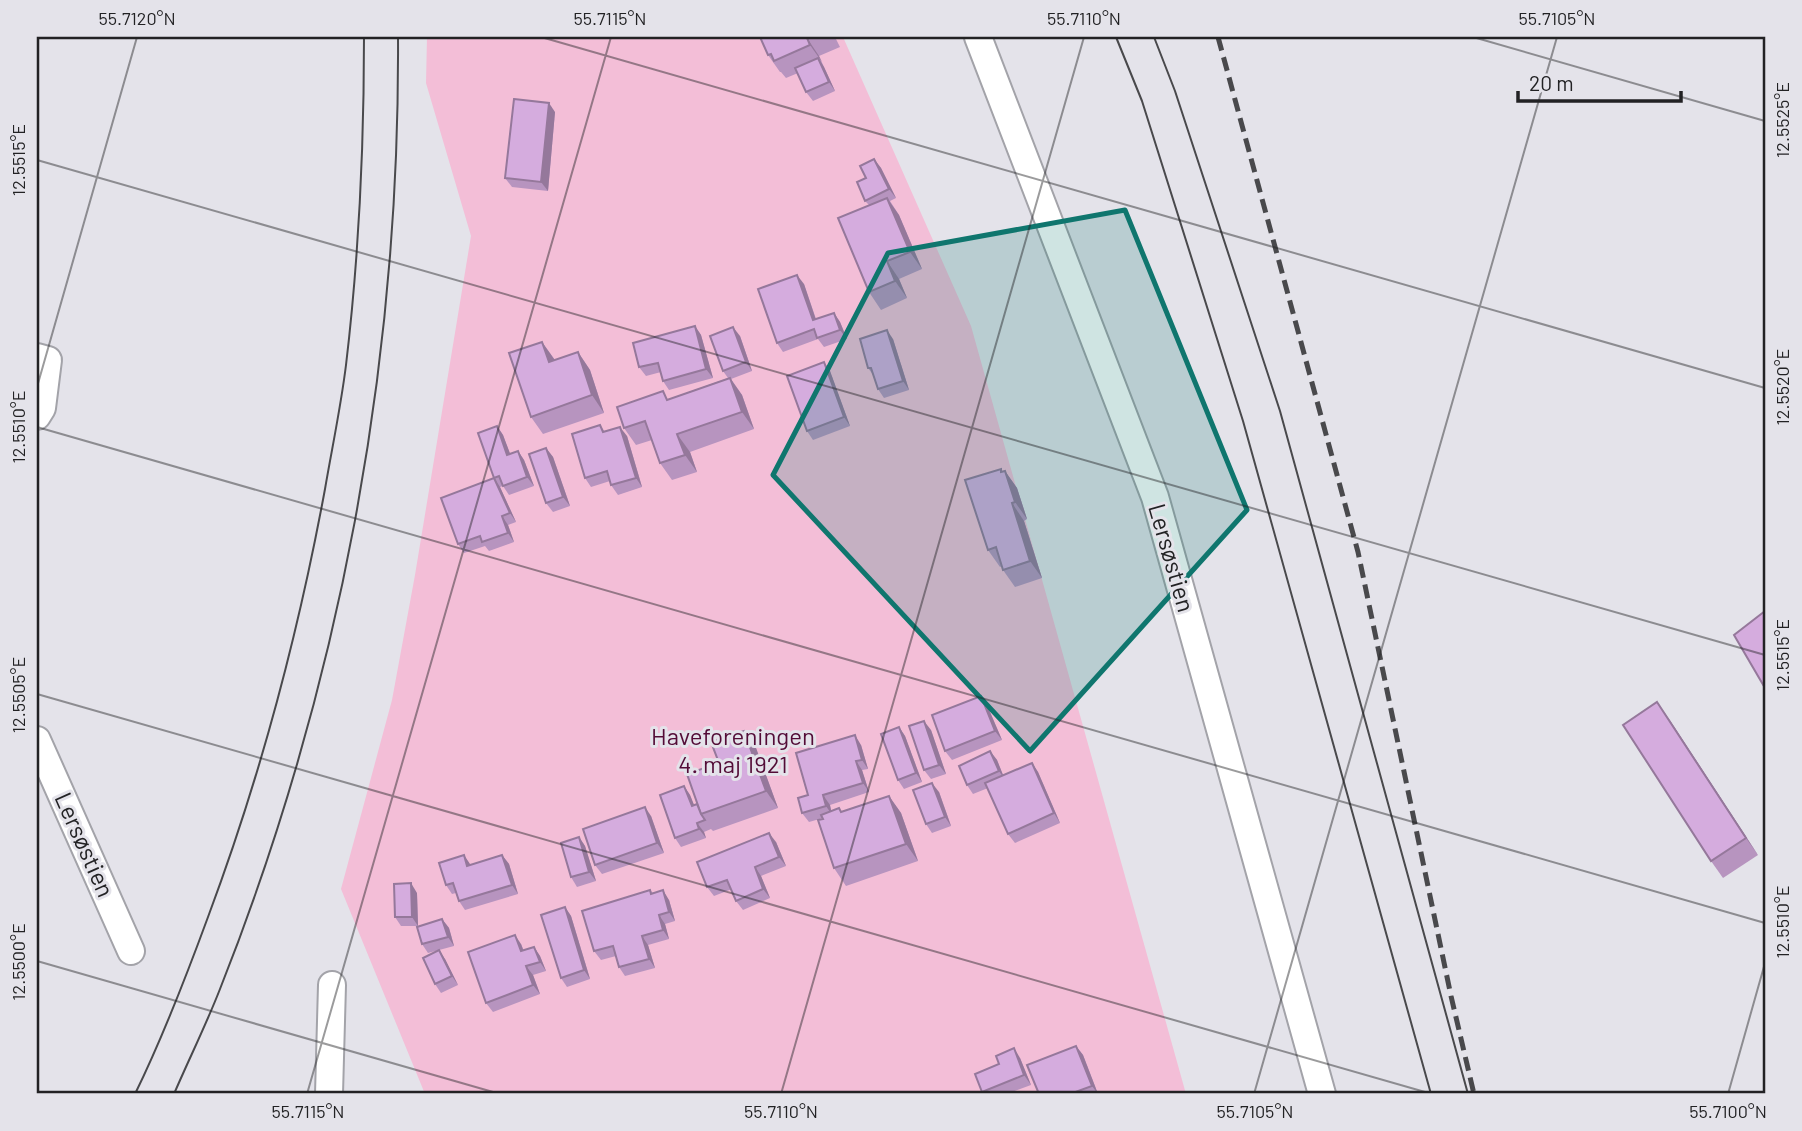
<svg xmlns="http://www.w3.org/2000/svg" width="1802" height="1131" viewBox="0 0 1802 1131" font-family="Barlow,sans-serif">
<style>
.green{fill:#f3bed7}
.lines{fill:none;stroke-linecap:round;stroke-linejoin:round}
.service-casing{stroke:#a3a3a9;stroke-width:30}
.service{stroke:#fff;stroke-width:26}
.tram{stroke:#49494c;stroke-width:2}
.rail{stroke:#49494c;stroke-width:5;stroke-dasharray:14 7;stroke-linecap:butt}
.wall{fill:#b794bf}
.shaded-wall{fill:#95789b}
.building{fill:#d5acde;stroke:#95789b;stroke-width:2}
.marked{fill:#0f766e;fill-opacity:0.2;stroke:#0f766e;stroke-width:5;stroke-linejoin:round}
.ticks{fill:none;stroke:#222224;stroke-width:2;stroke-opacity:0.45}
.labels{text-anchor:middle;stroke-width:6;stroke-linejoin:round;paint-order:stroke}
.street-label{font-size:24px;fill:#222224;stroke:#e4e3ea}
.park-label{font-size:24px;fill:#530c37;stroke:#e4e3ea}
.neatline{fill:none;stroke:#222224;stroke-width:2.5}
.ticks-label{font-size:18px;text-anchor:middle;fill:#222224}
</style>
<rect width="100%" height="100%" fill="#e4e3ea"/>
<polygon class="green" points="427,37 843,37 971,326 1186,1094 425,1094 341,889 392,700 415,575 471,236 426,83"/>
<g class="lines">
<g class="service-casing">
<g id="service">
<polyline points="978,37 1155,497 1322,1094"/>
<polyline points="37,357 48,360 42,408 37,416"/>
<polyline points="37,740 131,951"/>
<polyline points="329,1094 332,985"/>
</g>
</g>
<use href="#service" class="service"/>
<g class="tram">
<polyline points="1116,37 1142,101 1243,421 1431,1094"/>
<polyline points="1154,37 1175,91 1280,411 1468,1094"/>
<path d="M135,1094C163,1037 186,977 208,917C260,778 298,635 325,489C332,448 341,406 346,365C359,256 364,146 364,37"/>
<path d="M174,1094C189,1059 206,1025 220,989C340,686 400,363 398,37"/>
</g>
<polyline class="rail" points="1218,37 1358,552 1451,996 1474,1094"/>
</g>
<g class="wall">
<polygon points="760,37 835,37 840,47 819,56 835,91 813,101 806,92 798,73 786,78 781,72 780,72 768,55"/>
<polygon points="555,112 548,191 512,187 505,178"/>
<polygon points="874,159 881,168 896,198 890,201 899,215 922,269 899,279 907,298 881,310 869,292 869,205 865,201 866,178"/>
<polygon points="804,284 816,319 834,313 840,322 847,339 824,347 818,339 783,352 777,343"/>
<polygon points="695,326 701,335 713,378 669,390 663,381 661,372 646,376 639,367"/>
<polygon points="740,336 752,371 731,379 742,395 754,429 690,452 697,472 672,480 660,463 652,440 636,445 624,428 669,399 728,378 723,371"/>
<polygon points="893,339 909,390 884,398 878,389 874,376 868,368"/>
<polygon points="542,342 555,360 578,352 590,370 604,413 543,434 531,417"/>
<polygon points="824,362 830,371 850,426 813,440 807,431"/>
<polygon points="600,425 605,432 627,436 642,487 618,495 611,485 610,481 591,487 585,478"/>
<polygon points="497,426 503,435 510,454 518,451 524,460 534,486 509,495 503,486 500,487 516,522 508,525 514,542 489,551 485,546 464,553 458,544 494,478"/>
<polygon points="546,448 553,457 570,506 553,512 546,503"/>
<polygon points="1005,471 1017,488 1027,519 1024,521 1042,578 1015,587 1003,570 1002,566 1000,567 988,550"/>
<polygon points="987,705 1002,740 952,760 945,751"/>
<polygon points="1669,719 1758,855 1723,878 1711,861"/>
<polygon points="899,727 905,736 922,782 904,789 898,780"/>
<polygon points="931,730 946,774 931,779 924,770"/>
<polygon points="861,745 868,769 862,770 869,792 830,805 831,811 842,812 889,796 901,813 918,861 846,886 834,868 823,818 809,822 802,813 808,795"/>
<polygon points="756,748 778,808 713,831 711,829 704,832 706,838 681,847 675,838 684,786 690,795 694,805 697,804"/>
<polygon points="990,751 997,760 1003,775 1032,763 1038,772 1060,823 1015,843 1008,834 988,788 973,794 967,785"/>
<polygon points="939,792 951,826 932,833 926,824"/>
<polygon points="651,816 664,853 602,874 595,865"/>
<polygon points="579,837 585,846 596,881 577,887 571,877"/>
<polygon points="776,842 786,866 761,876 770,898 743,910 736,901 732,889 714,896 707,887"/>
<polygon points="464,855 470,865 502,855 509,864 518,894 465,910 459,901 456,893 452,894 446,885"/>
<polygon points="650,890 653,893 669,900 675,921 665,924 669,939 648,945 655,968 625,976 619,967 616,956 601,960 594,951"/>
<polygon points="417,893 418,926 401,926 395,917"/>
<polygon points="565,907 571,916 590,979 567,987 561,978"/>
<polygon points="442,919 449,928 454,946 428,953 422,944"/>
<polygon points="521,944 524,951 534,947 540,956 546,971 533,975 540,994 493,1012 486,1003"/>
<polygon points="445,959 458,985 441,993 435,984"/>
<polygon points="1076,1046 1083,1055 1098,1094 1039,1094"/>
<polygon points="1020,1058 1031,1085 1006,1094 983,1094 982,1092"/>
</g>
<g class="shaded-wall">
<polygon points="807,38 819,56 822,62 810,45"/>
<polygon points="818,58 824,67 835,91 829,82"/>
<polygon points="549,103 555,112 548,191 541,182"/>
<polygon points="874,159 881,168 896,198 889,189"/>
<polygon points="887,198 899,215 922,269 910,252"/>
<polygon points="887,261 899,279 907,298 895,281"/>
<polygon points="797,275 804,284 819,329 813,320"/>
<polygon points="834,313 840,322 847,339 840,330"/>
<polygon points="695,326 701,335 713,378 706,369"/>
<polygon points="733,327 740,336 752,371 746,362"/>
<polygon points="887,330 893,339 909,390 903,381"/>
<polygon points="542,342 554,359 562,380 549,362"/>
<polygon points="578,352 590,370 604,413 592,395"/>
<polygon points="824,362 830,371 850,426 844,417"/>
<polygon points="730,378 742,395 754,429 742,412"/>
<polygon points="497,426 503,435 514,464 507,455"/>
<polygon points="620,427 627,436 642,487 636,478"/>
<polygon points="677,434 690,452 697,472 685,455"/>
<polygon points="546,448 553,457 570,506 563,497"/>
<polygon points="518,451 524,460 534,486 527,477"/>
<polygon points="1001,469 1008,479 1005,471 1017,488 1027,519 1015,502 1001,472"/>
<polygon points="494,478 500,487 516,522 510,513"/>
<polygon points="1012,503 1024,521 1042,578 1030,561"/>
<polygon points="502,516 508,525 514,542 508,533"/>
<polygon points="981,696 987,705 1002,740 995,731"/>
<polygon points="1657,702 1669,719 1758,855 1746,838"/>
<polygon points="924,721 931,730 946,774 939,765"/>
<polygon points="899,727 905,736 922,782 916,773"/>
<polygon points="744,731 756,748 778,808 766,791"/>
<polygon points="855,735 861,745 868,769 862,760"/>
<polygon points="990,751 997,760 1005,780 999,771"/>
<polygon points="856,761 862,770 869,792 863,783"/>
<polygon points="1032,763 1038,772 1060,823 1054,813"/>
<polygon points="932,783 939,792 951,826 945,817"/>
<polygon points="684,786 690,795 698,815 692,806"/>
<polygon points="823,795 830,805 832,815 826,806"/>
<polygon points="889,796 901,813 918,861 906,844"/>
<polygon points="645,807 651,816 664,853 657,843"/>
<polygon points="697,823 704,832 706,838 699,829"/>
<polygon points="769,833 776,842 786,866 779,857"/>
<polygon points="579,837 585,846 596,881 589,872"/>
<polygon points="464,855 470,864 473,875 467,866"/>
<polygon points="502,855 509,864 518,894 512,885"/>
<polygon points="755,867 761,876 770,898 763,889"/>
<polygon points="411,883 417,893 418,926 412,917"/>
<polygon points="663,890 669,900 675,921 669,912"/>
<polygon points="565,907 571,916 590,979 584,970"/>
<polygon points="659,915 665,924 669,939 663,930"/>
<polygon points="442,919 449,928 454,946 448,937"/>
<polygon points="515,935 521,944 527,961 521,951"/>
<polygon points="642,936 648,945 655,968 649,959"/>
<polygon points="534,947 540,956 546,971 540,962"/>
<polygon points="439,950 445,959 458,985 452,976"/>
<polygon points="526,966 533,975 540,994 533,985"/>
<polygon points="1076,1046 1083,1055 1098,1094 1092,1086"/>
<polygon points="1014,1048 1020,1058 1031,1085 1024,1075"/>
</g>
<g class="building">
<polygon points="760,37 811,37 807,38 810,45 774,61 771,54 768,55"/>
<polygon points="818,58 829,82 806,92 795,68"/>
<polygon points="514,99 549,103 541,182 505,178"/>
<polygon points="874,159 889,189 865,201 857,182 866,178 860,166"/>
<polygon points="887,198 910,252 887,261 895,281 869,292 838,218"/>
<polygon points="797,275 813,320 834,313 840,330 817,338 814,329 777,343 758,289"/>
<polygon points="695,326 706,369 663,381 658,363 639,367 633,343"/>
<polygon points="733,327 746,362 723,371 710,336"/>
<polygon points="887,330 903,381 878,389 871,368 868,368 860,339"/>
<polygon points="542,342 549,362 578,352 592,395 531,417 509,353"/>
<polygon points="824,362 844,417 807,431 787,376"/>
<polygon points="730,378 742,412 677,434 685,455 660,463 645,421 624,428 617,407 663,391 667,400"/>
<polygon points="600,425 603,432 620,427 636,478 611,485 607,471 585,478 572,434"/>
<polygon points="497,426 507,455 518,451 527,477 503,486 499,476 494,478 478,433"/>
<polygon points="546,448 563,497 546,503 529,454"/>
<polygon points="1001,469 1001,472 1005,471 1015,502 1012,503 1030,561 1003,570 996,547 988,550 965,480"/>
<polygon points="494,478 510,513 502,516 508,533 482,542 480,536 458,544 441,498"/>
<polygon points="1765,611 1765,688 1734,635"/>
<polygon points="981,696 995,731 945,751 932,715"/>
<polygon points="1657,702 1746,838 1711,861 1623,725"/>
<polygon points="924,721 939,765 924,770 909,726"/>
<polygon points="899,727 916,773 898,780 881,734"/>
<polygon points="744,731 766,791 701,814 687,774 719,763 711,742"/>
<polygon points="855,735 862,760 856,761 863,783 823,795 826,806 802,813 798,798 808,795 796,753"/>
<polygon points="990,751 999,771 967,785 959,766"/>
<polygon points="1032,763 1054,813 1008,834 985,783"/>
<polygon points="932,783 945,817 926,824 913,790"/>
<polygon points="684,786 692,806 697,804 701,814 705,820 697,823 699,829 675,838 660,795"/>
<polygon points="889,796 906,844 834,868 818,820 823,819 821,815 839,808 841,812"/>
<polygon points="645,807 657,843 595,865 583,829"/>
<polygon points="769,833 779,857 755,867 763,889 736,901 727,880 707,887 697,862"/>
<polygon points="579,837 589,872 571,877 561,843"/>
<polygon points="464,855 467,866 502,855 512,885 459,901 453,883 446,885 439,863"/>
<polygon points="411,883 412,917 395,917 394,884"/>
<polygon points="650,890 651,894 663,890 669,912 659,915 663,930 642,936 649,959 619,967 613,946 594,951 582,911"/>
<polygon points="565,907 584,970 561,978 541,915"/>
<polygon points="442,919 448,937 422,944 417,927"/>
<polygon points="515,935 521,951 534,947 540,962 526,966 533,985 486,1003 468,952"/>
<polygon points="439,950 452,976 435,984 423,958"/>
<polygon points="1076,1046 1092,1086 1070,1094 1039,1094 1027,1065"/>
<polygon points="1014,1048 1024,1075 982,1092 975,1074 999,1064 996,1056"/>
</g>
<path class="marked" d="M1125,210L1247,510L1030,751L773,475L888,253Z"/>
<path class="ticks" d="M541,37L1765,388M1473,37L1765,121M37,160L1765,655M37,387L137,37M37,427L1765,923M37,694L1432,1094M37,961L500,1094M307,1094L611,37M781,1094L1084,37M1254,1094L1557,37M1728,1094L1765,963"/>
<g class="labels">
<g class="street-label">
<text transform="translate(1171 558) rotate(74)" y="8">Lersøstien</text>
<text transform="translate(84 845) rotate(66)" y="8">Lersøstien</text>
</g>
<g class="park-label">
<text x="733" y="745">Haveforeningen<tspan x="733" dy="28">4. maj 1921</tspan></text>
</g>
</g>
<rect width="1802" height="1131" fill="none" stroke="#e4e3ea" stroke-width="77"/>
<path d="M1518 91v10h163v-10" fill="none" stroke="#222224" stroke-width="3.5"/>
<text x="1529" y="91" font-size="21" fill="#222224" stroke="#e4e3ea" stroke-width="5" paint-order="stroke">20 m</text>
<rect x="38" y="38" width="1726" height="1054" class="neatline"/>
<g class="ticks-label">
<text x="137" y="25">55.7120°N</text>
<text x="610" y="25">55.7115°N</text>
<text x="1084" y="25">55.7110°N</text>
<text x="1557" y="25">55.7105°N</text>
<text transform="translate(1783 120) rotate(-90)" y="6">12.5525°E</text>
<text transform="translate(19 160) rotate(-90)" y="6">12.5515°E</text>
<text transform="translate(1783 387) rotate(-90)" y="6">12.5520°E</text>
<text transform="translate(19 427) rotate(-90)" y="6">12.5510°E</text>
<text transform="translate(1783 655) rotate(-90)" y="6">12.5515°E</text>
<text transform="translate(19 695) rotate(-90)" y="6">12.5505°E</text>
<text transform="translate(1783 922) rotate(-90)" y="6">12.5510°E</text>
<text transform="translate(19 962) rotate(-90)" y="6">12.5500°E</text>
<text x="308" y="1118">55.7115°N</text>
<text x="781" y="1118">55.7110°N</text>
<text x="1255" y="1118">55.7105°N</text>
<text x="1728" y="1118">55.7100°N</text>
</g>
</svg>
